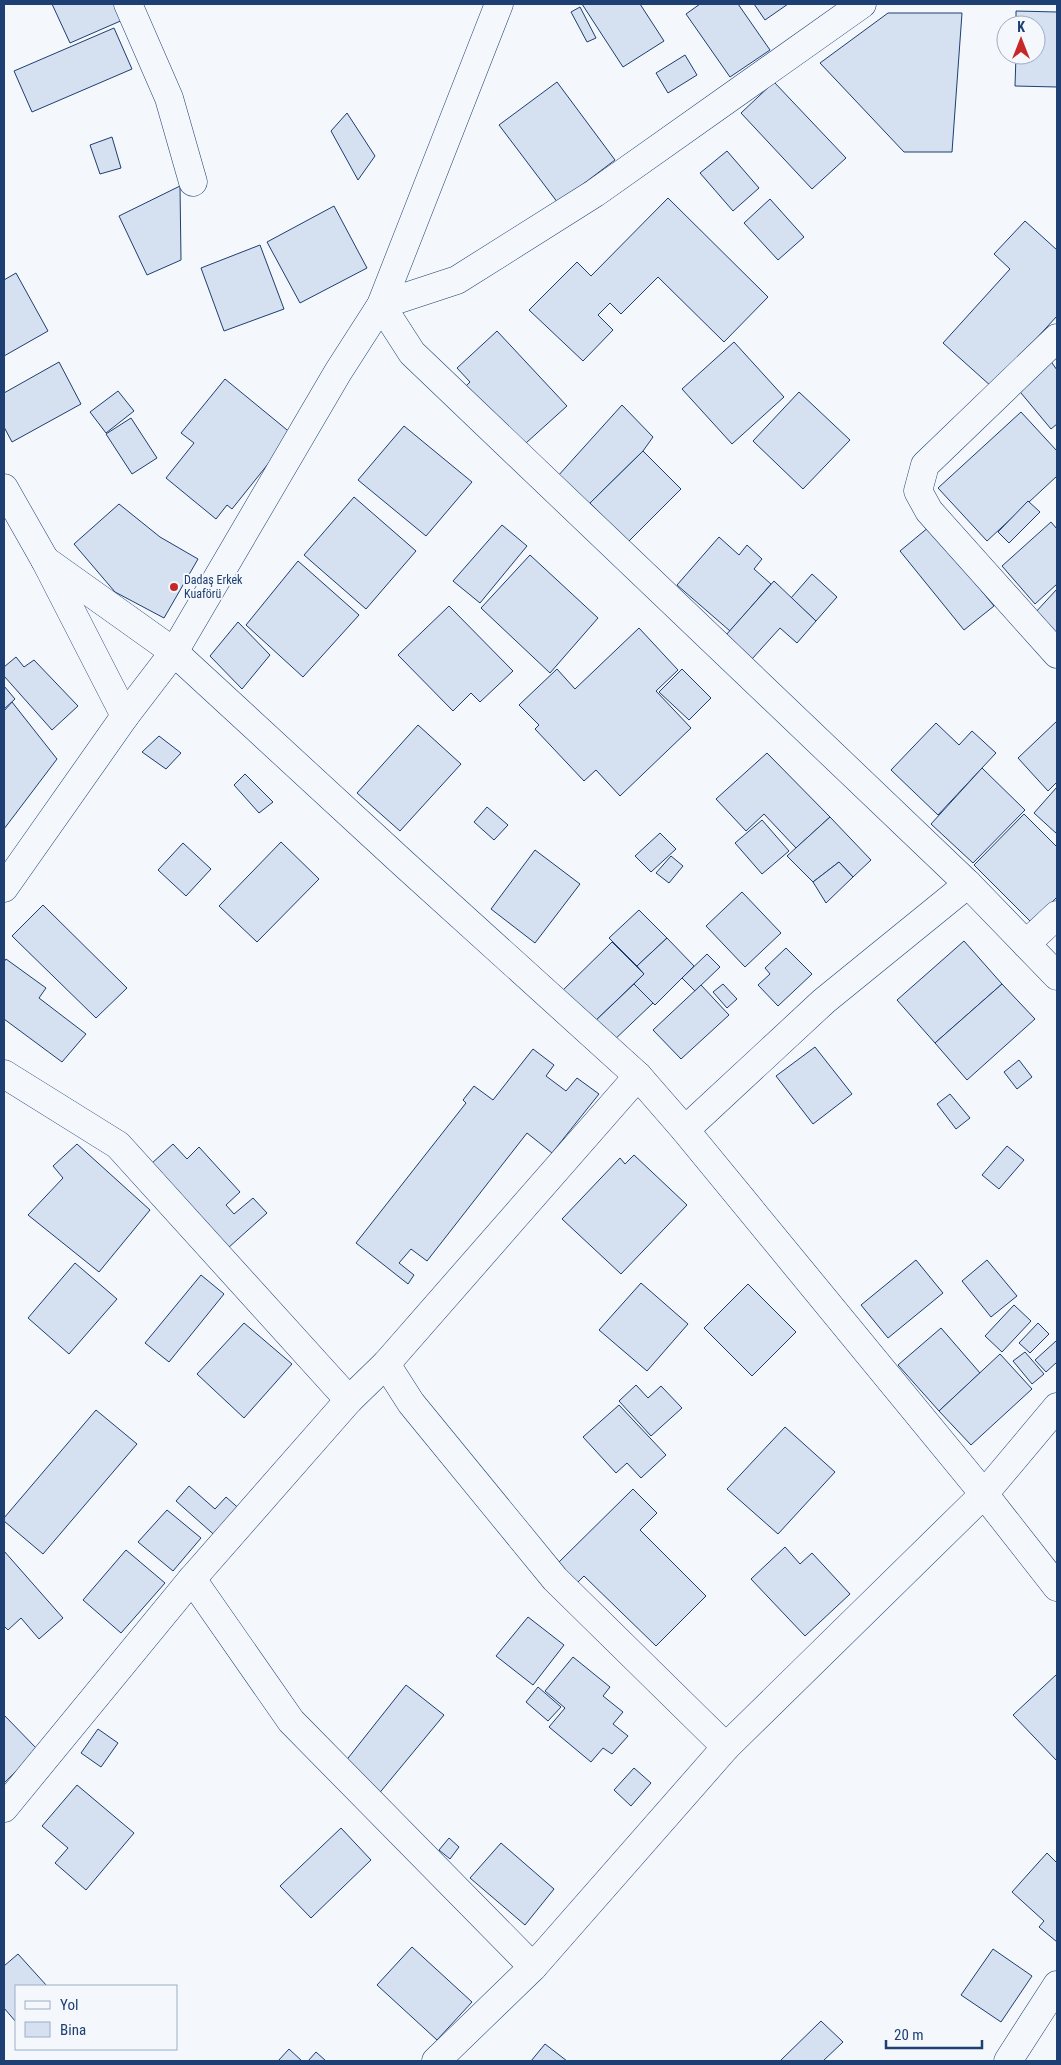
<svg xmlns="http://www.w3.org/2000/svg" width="1061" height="2065" viewBox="0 0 1061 2065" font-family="'Roboto Condensed',sans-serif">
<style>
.building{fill:#d5e0f0;stroke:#1d3f73}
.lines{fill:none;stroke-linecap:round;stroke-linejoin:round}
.minor-casing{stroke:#1d3f73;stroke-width:29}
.minor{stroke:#f4f7fb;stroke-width:28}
.poi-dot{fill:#c62828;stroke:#f4f7fb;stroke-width:2}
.labels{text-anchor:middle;stroke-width:4;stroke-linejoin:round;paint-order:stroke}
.poi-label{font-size:12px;fill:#1d3f73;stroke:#f4f7fb;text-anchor:start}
</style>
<rect width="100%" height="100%" fill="#f4f7fb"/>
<g class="building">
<polygon points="52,4 118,4 125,19 70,43"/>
<polygon points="582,4 640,4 664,41 623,67"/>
<polygon points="700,4 738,4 770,50 730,77 686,14"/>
<polygon points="754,4 788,4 765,20"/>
<polygon points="580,7 596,38 587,42 571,12"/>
<polygon points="1016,11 1057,12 1057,87 1015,86 1016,55 1036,55 1036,25 1016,25"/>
<polygon points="888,13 962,13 952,152 904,152 820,63"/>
<polygon points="114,28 132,69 32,112 14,71"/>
<polygon points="685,55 697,75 668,93 656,73"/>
<polygon points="557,82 615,160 558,203 499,125"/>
<polygon points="774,82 846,158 812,189 741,113"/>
<polygon points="347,113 375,156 358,180 331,131"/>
<polygon points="112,137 121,168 100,174 90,145"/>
<polygon points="727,151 759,188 733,211 700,173"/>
<polygon points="180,186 181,260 147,275 119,216"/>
<polygon points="668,198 768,297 724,342 658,277 621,314 610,303 598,315 613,330 583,361 529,310 577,262 591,276"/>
<polygon points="770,199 804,237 778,260 744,223"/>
<polygon points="334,206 367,268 300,303 267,242"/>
<polygon points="1025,221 1057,250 1057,316 992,387 943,343 1010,269 994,254"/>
<polygon points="260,245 284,309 224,331 201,268"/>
<polygon points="16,273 48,331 4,356 4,280"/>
<polygon points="497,331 567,406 516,452 460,392 470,382 457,368"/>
<polygon points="734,342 784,397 732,444 682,389"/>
<polygon points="1050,360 1057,370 1057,424 1051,429 1016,387"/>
<polygon points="59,362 81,404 12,442 4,427 4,393"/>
<polygon points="225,379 292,434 232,509 227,505 216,519 166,478 194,443 181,433"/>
<polygon points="118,391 134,411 106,433 90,412"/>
<polygon points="799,392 850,440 803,489 753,441"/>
<polygon points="622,405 653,437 643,451 590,503 589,507 557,477"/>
<polygon points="1021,412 1057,451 1057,476 987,541 938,488"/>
<polygon points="131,418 157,458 132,474 106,434"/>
<polygon points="404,426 472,482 426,536 358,480"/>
<polygon points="643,451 681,489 628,542 590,503"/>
<polygon points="354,497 416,551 366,609 304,555"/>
<polygon points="1028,501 1040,512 1009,543 998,532"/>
<polygon points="119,504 160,537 198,559 164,618 115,592 74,544"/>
<polygon points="1051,522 1057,529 1057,584 1035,604 1002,566"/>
<polygon points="502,525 527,546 480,603 453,581"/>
<polygon points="929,527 994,606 964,630 900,551"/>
<polygon points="719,537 739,555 747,545 762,559 754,569 771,584 730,631 677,585"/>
<polygon points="530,555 598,618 550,673 481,608"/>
<polygon points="298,561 359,615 303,677 246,625"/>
<polygon points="812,574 837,597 816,621 791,598"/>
<polygon points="774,581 816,621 797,643 780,628 752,659 726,635"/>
<polygon points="1057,589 1057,635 1034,614"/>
<polygon points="449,606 513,671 480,702 471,693 453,711 398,655"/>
<polygon points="238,622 270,655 242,689 210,656"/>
<polygon points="639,628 678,670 656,691 691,728 620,796 596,770 584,781 535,729 539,725 519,705 557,669 575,689"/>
<polygon points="16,657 24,667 34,660 78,706 52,730 4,676 4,667"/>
<polygon points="682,669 711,698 689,720 659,692"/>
<polygon points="4,686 15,699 4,709"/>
<polygon points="12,702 57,759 4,829 4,711"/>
<polygon points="1057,721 1057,782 1048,791 1018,758"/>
<polygon points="936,723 959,745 972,731 996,753 938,815 891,770"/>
<polygon points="418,725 461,764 400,831 357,793"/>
<polygon points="159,736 181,753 166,769 142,752"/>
<polygon points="767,753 830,817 796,848 764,814 746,831 716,799"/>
<polygon points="982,768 1025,810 973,863 931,824"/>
<polygon points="245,774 273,802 259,813 234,785"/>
<polygon points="1057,787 1057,834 1034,813"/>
<polygon points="487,807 508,825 494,840 474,822"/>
<polygon points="1024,814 1057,847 1057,897 1032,923 974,865"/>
<polygon points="830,817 871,860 853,877 839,862 813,882 787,856"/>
<polygon points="762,820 789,851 762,874 735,843"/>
<polygon points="660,833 676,849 651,872 635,856"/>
<polygon points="281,842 319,879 257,942 219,906"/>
<polygon points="183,843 211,869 186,896 158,870"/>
<polygon points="535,850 580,884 535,943 491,909"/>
<polygon points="671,856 683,866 669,883 656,873"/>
<polygon points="839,862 853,877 826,903 813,882"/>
<polygon points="742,892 781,933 745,967 706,926"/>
<polygon points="43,905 127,988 96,1018 12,936"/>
<polygon points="639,910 667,938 637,966 609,938"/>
<polygon points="667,938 694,966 655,1005 634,984 644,974 637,966"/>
<polygon points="964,941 1002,984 935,1043 897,1000"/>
<polygon points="612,942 644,974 591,1025 560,993"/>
<polygon points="786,948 812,974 778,1006 758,985 770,974 765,968"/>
<polygon points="707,954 720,967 695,991 682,978"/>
<polygon points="6,959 46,988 39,998 86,1034 62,1062 4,1019 4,962"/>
<polygon points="634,984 653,1003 611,1043 591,1025"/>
<polygon points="723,984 737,999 727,1008 713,992"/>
<polygon points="1002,984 1035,1019 967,1080 935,1043"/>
<polygon points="701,985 729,1015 681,1059 653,1030"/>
<polygon points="815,1047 852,1094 813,1124 776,1076"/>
<polygon points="533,1049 554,1065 546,1076 566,1091 577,1078 599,1094 552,1153 527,1133 427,1261 411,1249 399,1263 414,1275 408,1284 356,1243 466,1103 463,1100 474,1086 493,1100"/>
<polygon points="1019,1060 1032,1077 1017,1089 1004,1072"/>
<polygon points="950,1094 970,1118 956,1129 937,1104"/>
<polygon points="77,1144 150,1210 99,1272 28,1215 63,1178 53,1166"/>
<polygon points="173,1144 187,1159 199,1147 240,1192 226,1205 234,1214 253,1198 267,1213 228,1248 151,1164"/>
<polygon points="1007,1146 1024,1160 999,1189 982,1175"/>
<polygon points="634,1155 687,1205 621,1274 562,1219 620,1158 625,1164"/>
<polygon points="916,1260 943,1293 888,1338 861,1305"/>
<polygon points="987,1260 1017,1296 991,1317 962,1281"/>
<polygon points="75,1263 117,1299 69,1354 28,1318"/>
<polygon points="201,1275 224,1294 169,1362 145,1343"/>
<polygon points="641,1283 688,1324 647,1371 599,1330"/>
<polygon points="748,1284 796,1332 752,1376 704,1328"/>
<polygon points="1014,1305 1031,1321 1002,1352 985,1336"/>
<polygon points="244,1323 292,1364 244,1418 197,1374"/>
<polygon points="1038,1323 1049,1334 1030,1353 1019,1343"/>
<polygon points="941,1328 980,1373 939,1411 898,1365"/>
<polygon points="1056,1341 1057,1343 1057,1362 1046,1372 1035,1360"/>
<polygon points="1025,1352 1044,1374 1032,1384 1013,1361"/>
<polygon points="1000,1354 1032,1389 971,1445 939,1411"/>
<polygon points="636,1385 648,1398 661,1386 682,1408 651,1436 619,1401"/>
<polygon points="619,1405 666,1455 641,1478 627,1463 616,1473 583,1437"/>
<polygon points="96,1410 137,1444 43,1554 4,1521 4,1518"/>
<polygon points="785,1427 835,1472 778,1534 727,1489"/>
<polygon points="189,1486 215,1509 226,1497 244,1513 219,1539 176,1501"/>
<polygon points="633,1489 657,1513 640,1530 706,1596 656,1646 584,1576 577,1583 558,1563"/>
<polygon points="167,1510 201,1538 173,1571 138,1542"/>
<polygon points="785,1547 800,1564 812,1553 850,1594 805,1636 751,1579"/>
<polygon points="126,1550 165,1583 121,1633 83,1600"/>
<polygon points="4,1551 63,1618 39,1639 21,1618 8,1630 4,1626"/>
<polygon points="528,1617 564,1645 533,1685 496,1656"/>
<polygon points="573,1657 610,1687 603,1696 623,1712 613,1724 628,1736 612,1754 603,1748 591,1762 549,1727 565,1708 545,1691"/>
<polygon points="1057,1674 1057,1761 1013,1715"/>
<polygon points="406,1685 444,1715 377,1796 341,1767"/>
<polygon points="538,1687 561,1707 548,1721 526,1702"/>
<polygon points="4,1715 38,1750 4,1783"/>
<polygon points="98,1729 118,1743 101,1767 81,1753"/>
<polygon points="634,1768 651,1783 631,1806 614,1790"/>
<polygon points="77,1785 134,1833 86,1890 55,1863 68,1848 42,1826"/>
<polygon points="341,1828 371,1860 311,1918 280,1886"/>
<polygon points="449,1838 459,1847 450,1859 439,1850"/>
<polygon points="501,1843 554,1889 525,1925 470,1878"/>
<polygon points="1047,1853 1057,1863 1057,1942 1039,1927 1044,1921 1012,1892"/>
<polygon points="412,1947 472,2002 437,2040 377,1985"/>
<polygon points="993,1949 1032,1976 1001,2022 961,1995"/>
<polygon points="18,1954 47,1986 16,1986 16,2022 4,2008 4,1966"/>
<polygon points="821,2021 843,2042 823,2061 780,2061"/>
<polygon points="545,2044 567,2061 531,2061"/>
<polygon points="289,2049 302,2061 278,2061"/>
<polygon points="316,2052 326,2061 308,2061"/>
</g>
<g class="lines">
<g class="minor-casing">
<g id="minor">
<polyline points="128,4 169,98 193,182"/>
<polyline points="862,4 595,193 457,280 381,305 412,353 968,884 1057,976"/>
<polyline points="1057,338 925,465 918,491 929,511 1057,654"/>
<polyline points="4,488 45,560 125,716"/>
<polyline points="45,560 174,652 404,864 638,1076 685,1130 984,1494 1057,1587"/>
<polyline points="4,888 125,716 174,652 338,372 381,305 499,4"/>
<polyline points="1026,944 1057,915"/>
<polyline points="4,1074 118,1145 349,1400"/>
<polyline points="685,1130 824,1001 968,884"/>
<polyline points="386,1364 411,1403 555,1579 726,1747"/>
<polyline points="192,1579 291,1721 533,1967"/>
<polyline points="4,1808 192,1579 349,1400 386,1364 638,1076"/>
<polyline points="436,2061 533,1967 726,1747 984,1494 1057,1407"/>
<polyline points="1008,2061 1057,1985"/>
</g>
</g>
<use href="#minor" class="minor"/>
</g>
<circle class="poi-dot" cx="174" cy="587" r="5"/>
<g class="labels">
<g class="poi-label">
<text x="184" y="584">Dadaş Erkek<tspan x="184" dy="14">Kuaförü</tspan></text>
</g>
</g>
<rect width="1061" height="2065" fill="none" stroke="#1d3f73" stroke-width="10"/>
<rect x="15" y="1985" width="162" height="65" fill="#f4f7fb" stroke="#9eadc5"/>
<rect x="25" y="2001" width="25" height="8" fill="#f4f7fb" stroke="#9eadc5"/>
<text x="60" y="2010" font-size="15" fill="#1d3f73">Yol</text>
<rect x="25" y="2022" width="25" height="15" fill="#d5e0f0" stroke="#9eadc5"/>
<text x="60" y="2035" font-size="15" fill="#1d3f73">Bina</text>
<g transform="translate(1021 40)"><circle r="24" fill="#f4f7fb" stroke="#9eadc5"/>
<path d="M0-4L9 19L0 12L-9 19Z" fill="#c62828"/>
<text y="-8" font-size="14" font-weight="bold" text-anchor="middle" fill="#1d3f73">K</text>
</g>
<path d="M886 2040v8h96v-8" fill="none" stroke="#1d3f73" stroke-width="2.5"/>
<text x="894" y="2040" font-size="15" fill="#1d3f73" stroke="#f4f7fb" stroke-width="4" paint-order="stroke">20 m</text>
</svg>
